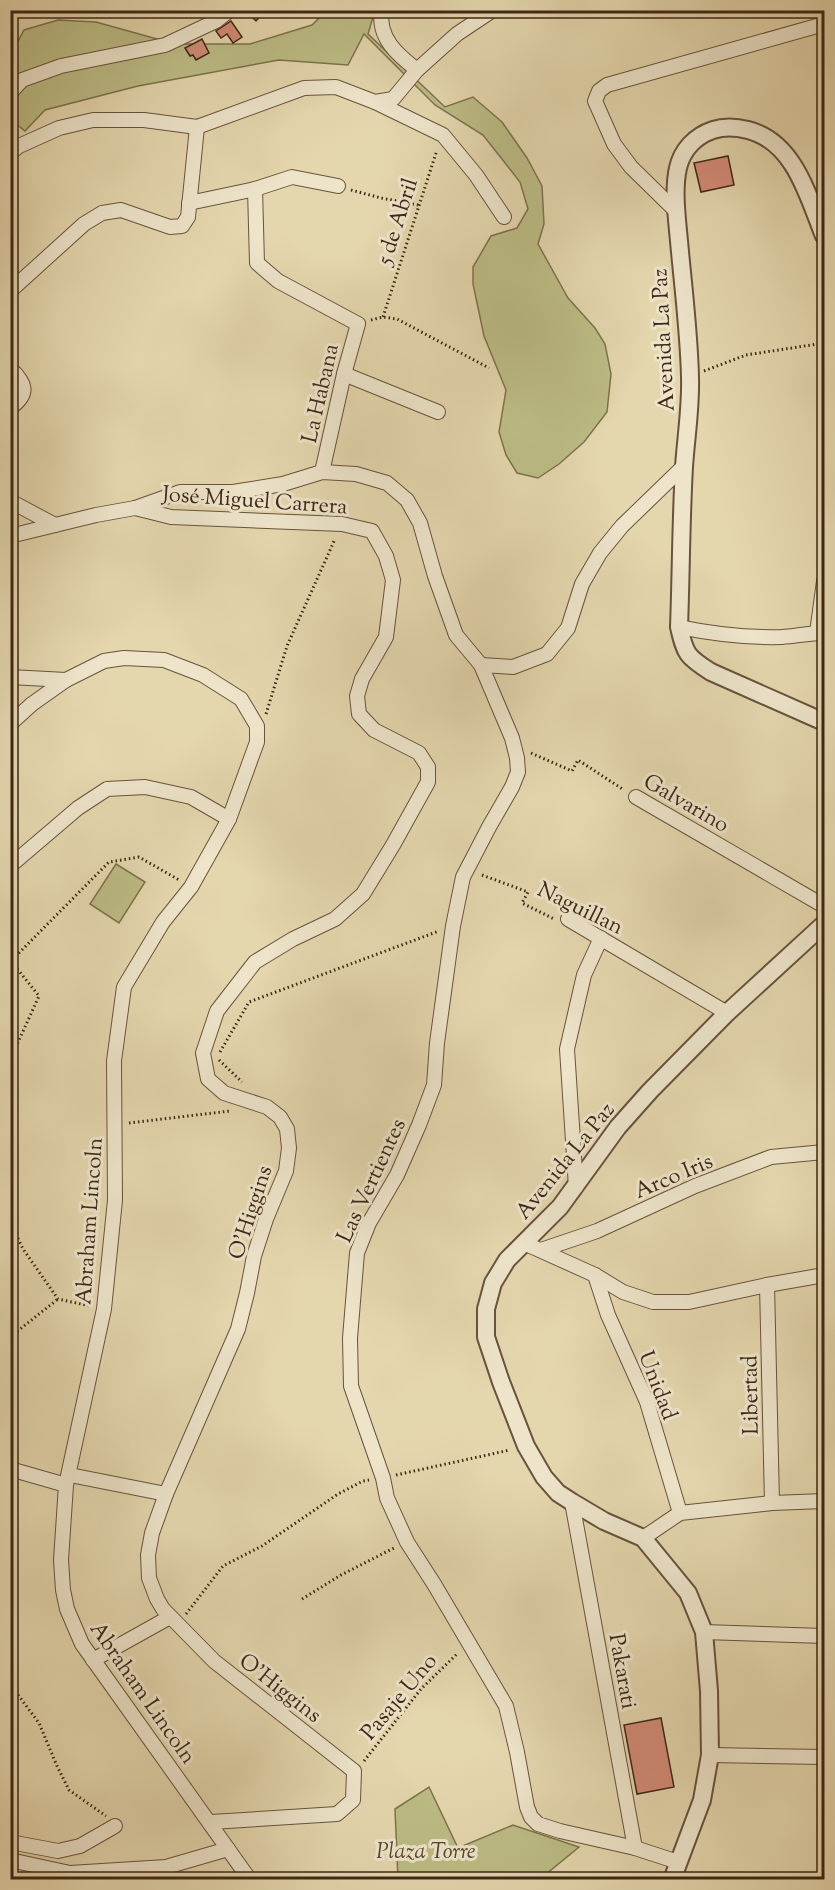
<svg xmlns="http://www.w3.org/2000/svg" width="835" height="1890" viewBox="0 0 835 1890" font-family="'Sorts Mill Goudy',serif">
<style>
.green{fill:#bcbc85;stroke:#7d724e;stroke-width:1.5}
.building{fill:#d38b77;stroke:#3e2717;stroke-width:1.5}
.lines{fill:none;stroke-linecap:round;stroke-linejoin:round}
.minor-casing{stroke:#68533c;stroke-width:16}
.tertiary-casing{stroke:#68533c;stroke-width:20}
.path{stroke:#3e2717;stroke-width:3;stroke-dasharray:1.5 3;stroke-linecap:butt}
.minor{stroke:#ede4ca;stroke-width:14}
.tertiary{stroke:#ede4ca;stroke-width:16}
.labels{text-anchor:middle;stroke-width:6;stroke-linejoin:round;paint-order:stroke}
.street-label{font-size:22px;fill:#3e2717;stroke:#ede4ca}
.park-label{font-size:22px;font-style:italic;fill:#57452d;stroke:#ede4ca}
</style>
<rect width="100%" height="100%" fill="#e4d6ad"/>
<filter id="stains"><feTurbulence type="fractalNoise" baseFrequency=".00333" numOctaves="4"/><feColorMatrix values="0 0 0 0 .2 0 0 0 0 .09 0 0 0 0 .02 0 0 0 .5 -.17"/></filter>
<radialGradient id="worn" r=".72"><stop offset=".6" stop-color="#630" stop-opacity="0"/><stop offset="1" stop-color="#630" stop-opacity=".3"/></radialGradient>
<g class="green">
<polygon points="326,11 372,11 373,17 368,34 445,107 473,97 502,122 527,158 542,186 544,224 538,244 568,298 595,328 605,344 611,374 607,412 584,442 559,464 538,478 517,473 506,455 499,432 506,390 484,336 473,284 473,267 491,236 517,228 528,209 520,182 483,135 435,105 364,34 348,65 279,60 138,86 45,110 25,131 11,120 14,49 24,30 58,20 96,22 175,44 250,44 312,25"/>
<polygon points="116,864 145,882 119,923 90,904"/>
<polygon points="429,1787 458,1848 513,1825 579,1847 540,1879 398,1879 395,1809"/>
</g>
<g class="building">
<polygon points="245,10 266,10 256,21"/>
<polygon points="231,21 242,37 233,43 227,34 221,38 216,31"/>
<polygon points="202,39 209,53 196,60 193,55 190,56 185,48"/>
<polygon points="728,156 734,185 701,192 694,163"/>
<polygon points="661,1718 674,1787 637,1794 624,1725"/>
</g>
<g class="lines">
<g class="minor-casing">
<g id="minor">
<path d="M382,10C377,38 398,55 417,70"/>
<polyline points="10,93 22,80 61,66 165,45 216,21 230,10"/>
<polyline points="375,102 443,135 476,175 504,217"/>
<polyline points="10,153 19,146 59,128 93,120 144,120 197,127 304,88 336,87 375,102 393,99 417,70 457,34 493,10"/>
<polyline points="255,189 257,263 278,281 358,324 344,374 322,472"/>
<polyline points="189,203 255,189 292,177 338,186"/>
<polyline points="676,211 631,167 614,144 595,101 599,91 607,85 824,24"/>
<polyline points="10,291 84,224 102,213 121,210 170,227 182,226 188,217 197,127"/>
<path d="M10,368C26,383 30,394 10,408"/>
<polyline points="344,374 438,412"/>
<polyline points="10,501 55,525"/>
<polyline points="135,508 171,517 342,524 372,531 386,556 393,580 386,637 362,679 357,696 359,714 374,730 419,753 428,767 428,782 393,845 363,894 335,919 293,939 255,962 217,1011 203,1053 208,1079 224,1093 267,1107 280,1117 287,1129 289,1148 286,1171 266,1219 254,1256 247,1293 238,1329 166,1494 152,1533 148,1555 149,1578 157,1599 163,1609 214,1661 354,1771 353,1800 337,1814 211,1822"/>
<polyline points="10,536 96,515 135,508 180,492 233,492 283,484 322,472 356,474 387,483 407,500 420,523 435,576 456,635 481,665 512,738 517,758 518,772 512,787 489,827 463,877 453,926 437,1043 434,1085 419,1125 397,1175 369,1223 357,1253 350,1338 351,1386 383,1478 387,1498 407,1542 434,1584 506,1706 517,1752 527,1807 531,1817 538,1824 560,1831 635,1848 678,1862"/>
<path d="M679,627C713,634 748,638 782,637C796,636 810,633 824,633"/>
<polyline points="817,633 824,581"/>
<polyline points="481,665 513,667 547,654 568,628 582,584 600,553 622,526 684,466"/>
<polyline points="10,677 66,680"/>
<polyline points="10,724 32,704 66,680 104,661 124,658 164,660 203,675 241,699 257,726 257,742 229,819 191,887 163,922 124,987 114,1061 115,1200 104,1309 66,1485 61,1560 63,1590 67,1609 82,1644 250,1880"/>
<polyline points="636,797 824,906"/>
<polyline points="10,866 78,808 107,789 145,787 191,797 229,819"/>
<polyline points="568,919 727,1013"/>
<polyline points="576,1187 567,1049 584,975 601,938"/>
<polyline points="524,1243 595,1275 623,1292 653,1302 689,1302 767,1285 824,1275"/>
<polyline points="541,1250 597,1231 695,1186 771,1157 824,1152"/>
<polyline points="595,1275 608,1315 647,1402 680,1513"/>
<polyline points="767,1285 772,1503"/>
<polyline points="10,1469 66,1485"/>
<polyline points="70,1475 166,1494"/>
<polyline points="572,1502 635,1848"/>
<polyline points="643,1538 680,1513 772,1503 824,1501"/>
<polyline points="704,1632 824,1636"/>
<polyline points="93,1660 170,1617"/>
<polyline points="710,1755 824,1757"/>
<polyline points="10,1842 58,1851 80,1846 115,1826"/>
<polyline points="10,1860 70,1873 166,1867 228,1849"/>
</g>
</g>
<g class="tertiary-casing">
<g id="tertiary">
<path d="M824,236C808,197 795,142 748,130C736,127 725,126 713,130C695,136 682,150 678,168C673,190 677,219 679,241C683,286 689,332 690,377C691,407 686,437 684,467C681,520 681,574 679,627C685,654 687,657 711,672L824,722"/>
<polyline points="672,1880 702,1800 710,1755 709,1691 704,1632 688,1593 643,1538 604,1521 572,1502 558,1493 544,1477 526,1446 501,1382 486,1337 486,1309 493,1283 507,1260 560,1207 618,1127 650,1091 727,1013 824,924"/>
</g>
</g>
<g class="path">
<polyline points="155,10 162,10"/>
<polyline points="351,190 381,198 418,205"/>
<polyline points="383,317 437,150"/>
<polyline points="371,320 383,317 397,319 489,368"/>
<polyline points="704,371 746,355 824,343"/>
<polyline points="266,714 287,646 335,539"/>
<polyline points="531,753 572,771 578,760 624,790"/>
<polyline points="482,875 528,892 522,903 554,919"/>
<polyline points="220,1052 249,1002 439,931"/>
<polyline points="10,1060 39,996 11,961 109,862 139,857 179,880"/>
<polyline points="219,1060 242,1082"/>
<polyline points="129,1123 230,1111"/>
<polyline points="10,1222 23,1249 58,1299 90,1306"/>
<polyline points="10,1337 58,1299"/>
<polyline points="396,1475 510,1450"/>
<polyline points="302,1599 341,1575 394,1548"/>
<polyline points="186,1614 223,1566 262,1546 338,1494 363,1481 369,1480"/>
<polyline points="10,1684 39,1723 57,1766 69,1790 106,1816"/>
<polyline points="364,1761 421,1689 458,1653"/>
</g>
<use href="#minor" class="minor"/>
<use href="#tertiary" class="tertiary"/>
</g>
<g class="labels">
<g class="street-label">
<text transform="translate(396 221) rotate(-72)" y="8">5 de Abril</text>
<text transform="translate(662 340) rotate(-93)" y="8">Avenida La Paz</text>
<text transform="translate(319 393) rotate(-77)" y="8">La Habana</text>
<text transform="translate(255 499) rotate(4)" y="8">José Miguel Carrera</text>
<text transform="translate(687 802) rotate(30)" y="8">Galvarino</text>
<text transform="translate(581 907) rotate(26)" y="8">Naguillan</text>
<text transform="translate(564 1160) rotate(-51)" y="8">Avenida La Paz</text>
<text transform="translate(673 1175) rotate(-23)" y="8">Arco Iris</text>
<text transform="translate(370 1180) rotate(-65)" y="8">Las Vertientes</text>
<text transform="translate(249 1212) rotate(-72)" y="8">O'Higgins</text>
<text transform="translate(88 1221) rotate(-86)" y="8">Abraham Lincoln</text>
<text transform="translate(659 1385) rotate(69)" y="8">Unidad</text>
<text transform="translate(749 1395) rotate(-91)" y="8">Libertad</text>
<text transform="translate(624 1671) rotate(80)" y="8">Pakarati</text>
<text transform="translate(281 1687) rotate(38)" y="8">O'Higgins</text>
<text transform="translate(144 1692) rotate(55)" y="8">Abraham Lincoln</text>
<text transform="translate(398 1696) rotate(-50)" y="8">Pasaje Uno</text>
</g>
<g class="park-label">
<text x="426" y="1858">Plaza Torre</text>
</g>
</g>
<rect width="835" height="1890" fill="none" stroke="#e4d6ad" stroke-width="36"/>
<rect x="12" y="12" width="811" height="1866" fill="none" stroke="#3e2717" stroke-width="3"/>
<rect x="18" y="18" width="799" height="1854" fill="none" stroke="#3e2717" stroke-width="1.5"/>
<rect width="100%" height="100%" filter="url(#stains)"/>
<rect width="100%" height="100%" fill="url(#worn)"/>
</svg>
